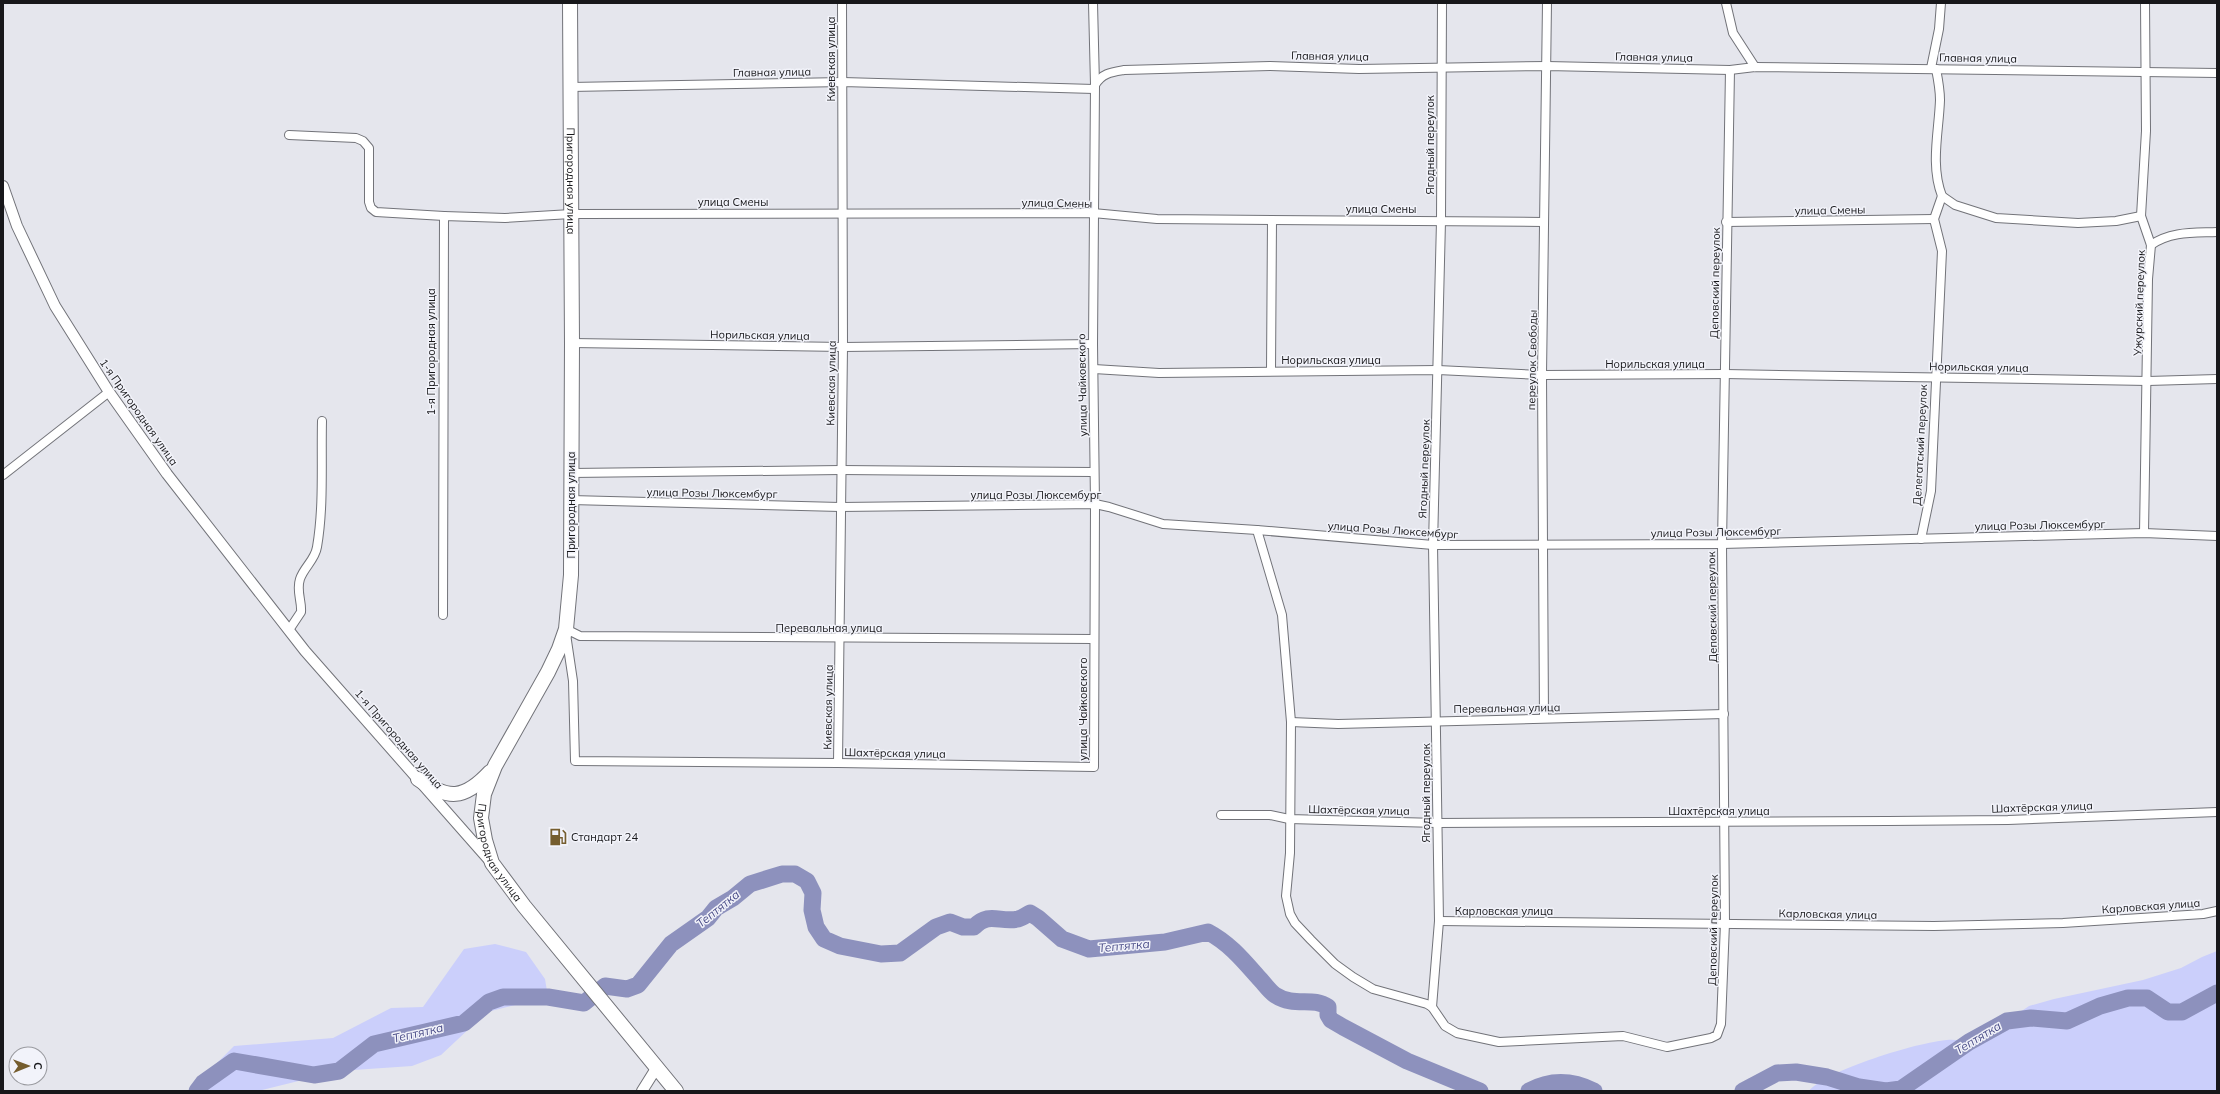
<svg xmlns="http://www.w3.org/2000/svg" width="2220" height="1094" viewBox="0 0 2220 1094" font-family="Mulish,sans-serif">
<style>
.green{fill:#cbcffb}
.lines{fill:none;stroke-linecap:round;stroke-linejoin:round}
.river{stroke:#8d91bd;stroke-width:17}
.minor-casing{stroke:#727379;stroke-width:10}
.tertiary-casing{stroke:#727379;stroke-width:12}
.trunk-casing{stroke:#727379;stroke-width:16}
.minor{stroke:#fff;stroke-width:8}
.tertiary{stroke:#fff;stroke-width:10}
.trunk{stroke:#fff;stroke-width:14}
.labels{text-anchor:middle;stroke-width:3;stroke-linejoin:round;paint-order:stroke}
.street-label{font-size:11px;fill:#17171a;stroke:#f2f3fa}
.poi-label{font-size:11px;fill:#17171a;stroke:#f2f3fa;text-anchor:start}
.water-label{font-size:12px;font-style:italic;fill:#4b4e89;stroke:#f2f3fa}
</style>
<rect width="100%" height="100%" fill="#e5e6ed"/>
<g class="green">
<polygon points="495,944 526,952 545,979 548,997 487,1012 441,1055 412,1066 339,1071 258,1091 189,1091 234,1046 333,1038 391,1008 423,1007 464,949"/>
<path d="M2217,951V1091H1809C1826,1070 1919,1042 1947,1040C1954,1039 1962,1041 1969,1042L1987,1028L2007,1021L2029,1006L2054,999L2143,980L2181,968L2202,957Z"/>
</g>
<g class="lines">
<g class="river">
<path d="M197,1091L203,1083L234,1061L314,1075L339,1071L374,1044L464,1023L489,1002L503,997H548L584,1003L605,986L627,989L638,985L671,944L708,918L716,908L733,898L750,884L782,874H795L807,881L813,893L812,910L816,927L824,939L840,946L881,954L900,953L936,927L950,922L963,927H974C989,911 1000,923 1018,919C1022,918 1026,915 1030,913L1038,918L1062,939L1089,949L1165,942L1208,932C1229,943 1243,960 1258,977C1264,983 1269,991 1275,995C1295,1008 1312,996 1328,1007V1015L1331,1020L1343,1027L1407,1061L1480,1091"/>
<path d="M1529,1091C1551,1079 1572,1080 1594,1091"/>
<polyline points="1743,1091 1777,1073 1796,1072 1827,1077 1859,1087 1886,1091 1901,1089 1969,1042 2007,1021 2031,1018 2067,1021 2100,1006 2128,998 2147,998 2168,1012 2182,1012 2217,993"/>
</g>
<g class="minor-casing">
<g id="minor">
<polyline points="1726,3 1733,33 1755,67"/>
<polyline points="1931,68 1939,29 1941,3"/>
<path d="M1095,85C1102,73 1112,72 1124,70L1270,66L1359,69L1547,66L1730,70L1755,67L2217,73"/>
<polyline points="570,87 843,82 1094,89"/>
<polyline points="289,135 356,138 363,141 369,148 369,202 371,208 376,212 444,216"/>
<polyline points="1942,196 1955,205 1996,218 2078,223 2116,221 2141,216"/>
<polyline points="1726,222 1934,219"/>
<path d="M2151,245C2171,231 2194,233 2217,232"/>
<polyline points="572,343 843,347 1093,344"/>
<polyline points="1094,369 1159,373 1438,370 1542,375 1725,374 2148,381 2217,379"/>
<polyline points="1271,371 1272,220"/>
<polyline points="571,473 841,470 1094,472"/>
<polyline points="3,475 109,392"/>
<polyline points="571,500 840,507 1095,504 1109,507 1163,524 1257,530 1433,545 1722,544 2144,533 2217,536"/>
<polyline points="1257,530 1282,615 1291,722 1290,853 1286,896 1290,914 1295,923 1311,940 1335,964 1353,977 1373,989 1427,1004 1432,1007 1445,1026 1457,1033 1499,1042 1623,1036 1667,1047 1711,1038 1717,1035 1721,1024 1725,923 1722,544 1730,70"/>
<polyline points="2144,533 2148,279 2151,245 2141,216 2146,131 2145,3"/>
<path d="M1921,539L1931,491L1942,251L1934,219L1942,196C1930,165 1939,131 1940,100C1940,89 1938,79 1936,69"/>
<polyline points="443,615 444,216 505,218 571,214 1093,213 1157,219 1543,222"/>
<polyline points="566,629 580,636 1093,639"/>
<path d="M289,630L301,612C302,601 296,591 300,579C304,567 315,560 317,547C324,506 321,463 322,421"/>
<polyline points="566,634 573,681 575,761 838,763 1094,767 1095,504 1093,344 1095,85 1093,3"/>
<polyline points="1544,718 1542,375 1547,3"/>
<polyline points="1291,722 1338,724 1724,714"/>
<polyline points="838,763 843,347 842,3"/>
<polyline points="1221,815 1270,815 1289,819 1437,823 1888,821 2008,820 2217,812"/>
<polyline points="1439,921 1934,926 2063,923 2203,914 2217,911"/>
<polyline points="1432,1007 1439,921 1433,545 1441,221 1442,3"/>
</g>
</g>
<g class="tertiary-casing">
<g id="tertiary">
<polyline points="3,186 17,226 55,306 109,392 167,474 305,651 489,860"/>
<polyline points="642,1091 657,1067"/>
</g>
</g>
<g class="trunk-casing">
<g id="trunk">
<path id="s1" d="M570,3L572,343L571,575L566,629L559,649L548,672L495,766L484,794L481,818L485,840L492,863L524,906L676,1091"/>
<path d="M418,779C448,800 464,800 490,772"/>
</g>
</g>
<use href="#minor" class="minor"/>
<use href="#tertiary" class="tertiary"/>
<use href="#trunk" class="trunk"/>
</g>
<defs>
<g id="fuel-bare" transform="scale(1.38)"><path d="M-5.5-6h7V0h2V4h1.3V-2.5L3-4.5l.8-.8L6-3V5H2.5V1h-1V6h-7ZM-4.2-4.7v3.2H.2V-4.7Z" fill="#755d2e" stroke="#f2f3fa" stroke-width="2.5" paint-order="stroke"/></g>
</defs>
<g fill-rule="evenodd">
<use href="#fuel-bare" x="558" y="837"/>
</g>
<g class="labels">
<g class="street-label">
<text transform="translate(1330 56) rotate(1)" y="4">Главная улица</text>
<text transform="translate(1654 57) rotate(1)" y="4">Главная улица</text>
<text transform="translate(1978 58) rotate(1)" y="4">Главная улица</text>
<text transform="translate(831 59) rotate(-90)" y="4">Киевская улица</text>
<text transform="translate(772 72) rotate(-1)" y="4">Главная улица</text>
<text transform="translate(1430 145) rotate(-90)" y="4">Ягодный переулок</text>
<text dy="4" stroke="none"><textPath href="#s1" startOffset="178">Пригородная улица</textPath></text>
<text x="733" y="206">улица Смены</text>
<text transform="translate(1057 203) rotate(1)" y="4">улица Смены</text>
<text x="1381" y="213">улица Смены</text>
<text transform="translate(1830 210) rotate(-1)" y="4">улица Смены</text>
<text transform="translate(1715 283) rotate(-89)" y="4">Деповский переулок</text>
<text transform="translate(2139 303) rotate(-88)" y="4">Ужурский переулок</text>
<text transform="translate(760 335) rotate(1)" y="4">Норильская улица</text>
<text transform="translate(431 352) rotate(-90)" y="4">1-я Пригородная улица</text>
<text x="1331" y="364">Норильская улица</text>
<text transform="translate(1532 360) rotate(-89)" y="4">переулок Свободы</text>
<text x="1655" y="368">Норильская улица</text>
<text transform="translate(1979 367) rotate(1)" y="4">Норильская улица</text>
<text transform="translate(831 383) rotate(-89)" y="4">Киевская улица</text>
<text transform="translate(1082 385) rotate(-91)" y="4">улица Чайковского</text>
<text transform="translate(139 412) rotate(55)" y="4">1-я Пригородная улица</text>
<text transform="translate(1920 445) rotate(-87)" y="4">Делегатский переулок</text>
<text transform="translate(1424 469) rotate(-88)" y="4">Ягодный переулок</text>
<text transform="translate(712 493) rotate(1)" y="4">улица Розы Люксембург</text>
<text x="1036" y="499">улица Розы Люксембург</text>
<text transform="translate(571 505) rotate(-90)" y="4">Пригородная улица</text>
<text transform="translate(2040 525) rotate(-1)" y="4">улица Розы Люксембург</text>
<text transform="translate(1393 530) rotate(4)" y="4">улица Розы Люксембург</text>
<text transform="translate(1716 532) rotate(-1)" y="4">улица Розы Люксембург</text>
<text transform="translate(1712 607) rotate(-91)" y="4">Деповский переулок</text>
<text x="829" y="632">Перевальная улица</text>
<text transform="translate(828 707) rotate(-89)" y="4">Киевская улица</text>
<text transform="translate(1507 708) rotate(-1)" y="4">Перевальная улица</text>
<text transform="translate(1083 709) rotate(-90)" y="4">улица Чайковского</text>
<text transform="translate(399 739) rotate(49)" y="4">1-я Пригородная улица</text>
<text transform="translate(895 753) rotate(1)" y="4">Шахтёрская улица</text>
<text transform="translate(1426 793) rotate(-90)" y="4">Ягодный переулок</text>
<text transform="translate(2042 807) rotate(-2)" y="4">Шахтёрская улица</text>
<text transform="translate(1359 810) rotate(1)" y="4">Шахтёрская улица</text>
<text x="1719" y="815">Шахтёрская улица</text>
<text dy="4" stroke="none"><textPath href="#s1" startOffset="874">Пригородная улица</textPath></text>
<text transform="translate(2151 906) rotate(-4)" y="4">Карловская улица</text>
<text x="1504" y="915">Карловская улица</text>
<text transform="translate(1828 914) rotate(1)" y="4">Карловская улица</text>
<text transform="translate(1713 930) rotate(-89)" y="4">Деповский переулок</text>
</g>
<g class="poi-label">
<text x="571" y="841">Стандарт 24</text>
</g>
<g class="water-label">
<text transform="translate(718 909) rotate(-39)" y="4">Тептятка</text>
<text transform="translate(1124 946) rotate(-5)" y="4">Тептятка</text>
<text transform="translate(418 1033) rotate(-13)" y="4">Тептятка</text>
<text transform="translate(1978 1038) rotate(-31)" y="4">Тептятка</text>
</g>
</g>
<rect width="2220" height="1094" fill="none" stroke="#17171a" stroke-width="8"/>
<g transform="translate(28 1066) rotate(89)"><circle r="19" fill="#f2f3fa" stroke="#9a9ba0"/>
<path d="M0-3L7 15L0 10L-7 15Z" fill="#755d2e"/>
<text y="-6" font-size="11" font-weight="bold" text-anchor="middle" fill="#17171a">С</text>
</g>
</svg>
